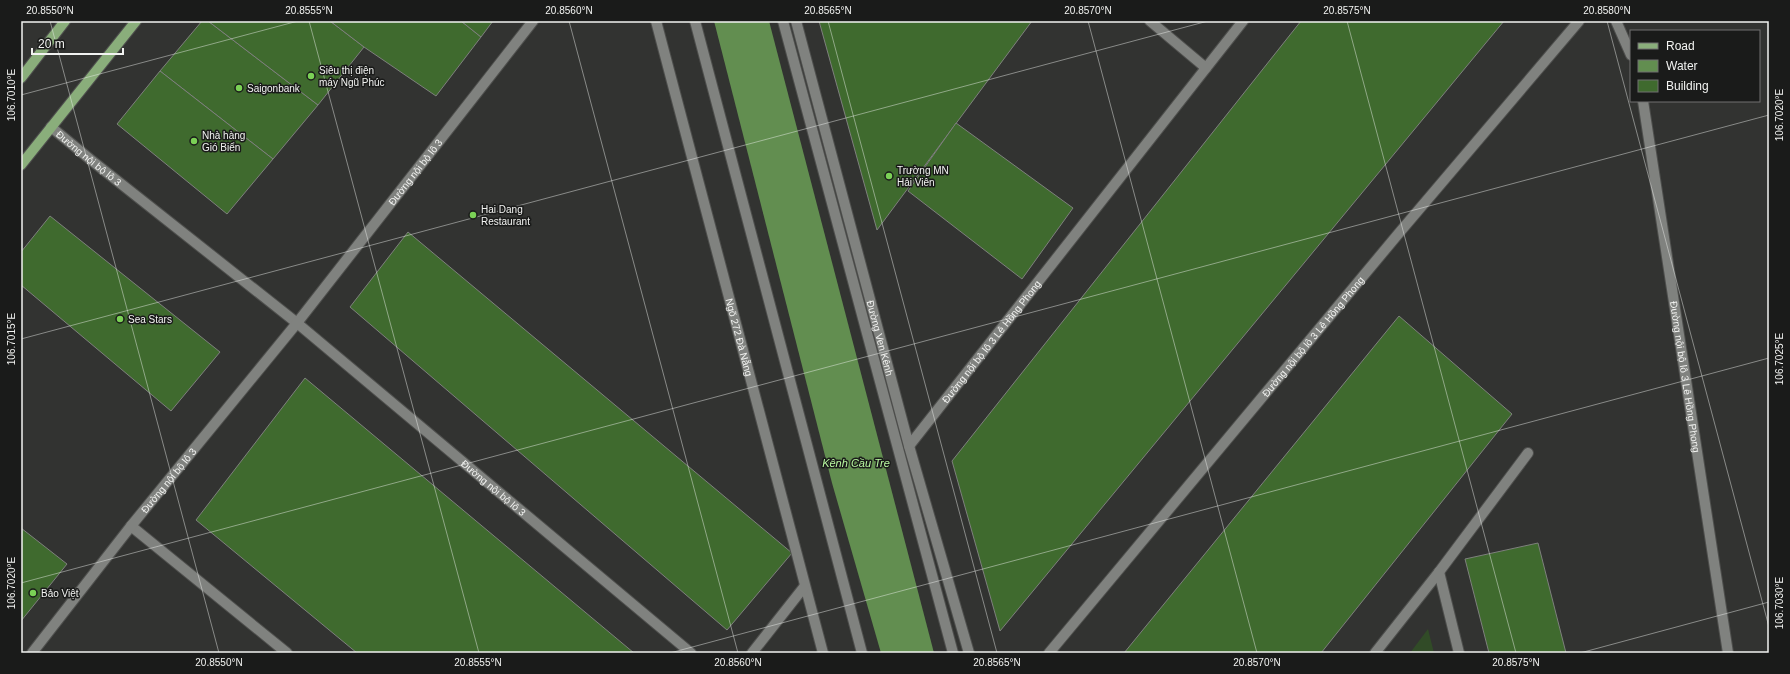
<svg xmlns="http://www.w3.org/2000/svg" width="1790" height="674" viewBox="0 0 1790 674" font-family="Arial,sans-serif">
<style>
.green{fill:#314b27}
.water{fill:#628e50}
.building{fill:#3f6a2e;stroke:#7e807d}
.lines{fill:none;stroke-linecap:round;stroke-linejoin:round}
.lane-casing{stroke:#4e4f4d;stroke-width:12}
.street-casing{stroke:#4e4f4d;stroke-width:12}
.primary-casing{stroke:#4e4f4d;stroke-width:12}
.lane{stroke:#80827f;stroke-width:10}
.street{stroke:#80827f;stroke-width:10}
.primary{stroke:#8aae7b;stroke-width:10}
.ticks{fill:none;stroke:#f2f3f1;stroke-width:1;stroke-opacity:0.45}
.poi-dot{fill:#7bd156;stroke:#1a1b1a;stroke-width:1.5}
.labels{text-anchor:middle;stroke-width:3;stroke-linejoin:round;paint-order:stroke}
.poi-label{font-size:10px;fill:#f2f3f1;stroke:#1a1b1a;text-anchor:start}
.street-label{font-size:10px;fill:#f2f3f1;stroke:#1a1b1a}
.water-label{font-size:11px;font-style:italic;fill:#b9f9a1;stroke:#1a1b1a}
.neatline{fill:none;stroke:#f2f3f1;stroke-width:1.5}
.ticks-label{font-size:10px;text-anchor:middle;fill:#f2f3f1}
</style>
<rect width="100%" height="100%" fill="#323331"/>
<polygon class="green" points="1428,629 1434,653 1410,653"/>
<polygon class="water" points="714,21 769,21 934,653 881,653 832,483"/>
<g class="building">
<polygon points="202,21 208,21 318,105 273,159 160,71"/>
<polygon points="208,21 330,21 364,47 318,105"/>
<polygon points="330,21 461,21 481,37 436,96 364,47"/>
<polygon points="461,21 493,21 481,37"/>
<polygon points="819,21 1032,21 877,230"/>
<polygon points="1301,21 1504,21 1000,631 952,461"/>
<polygon points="160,71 273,159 227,214 117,124"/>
<polygon points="956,123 1073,208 1022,279 908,191"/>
<polygon points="50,216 220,352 171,411 21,285 21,252"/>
<polygon points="408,232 792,553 727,630 350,307"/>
<polygon points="1399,316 1512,414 1321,653 1124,653"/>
<polygon points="305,378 634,653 357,653 196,520"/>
<polygon points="21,528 67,564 21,621"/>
<polygon points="1538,543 1566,653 1489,653 1465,559"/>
</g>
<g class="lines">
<g class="lane-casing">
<g id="lane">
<polyline points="783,21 953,653"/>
<path id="s1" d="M796,21L909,446L969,653"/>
<polyline points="1616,21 1631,55"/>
<path id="s2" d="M1643,101L1728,653"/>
<polyline points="131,526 287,653"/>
<polyline points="1439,572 1528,453"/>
<path id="s3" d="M1049,653L1399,233L1579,21"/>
</g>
</g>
<g class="street-casing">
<g id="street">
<path id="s4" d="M656,21L823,653"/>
<polyline points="695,21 862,653"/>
<polyline points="1206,68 1243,21"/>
<path id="s5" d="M51,127L91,160L297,323L691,653"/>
<path id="s6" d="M909,446L1206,68L1150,21"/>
<polyline points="1439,572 1459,653"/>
<path id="s7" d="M32,653L131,526L297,323L533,21"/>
<polyline points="752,653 804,587"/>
<polyline points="1375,653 1439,572"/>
</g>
</g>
<g class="primary-casing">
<g id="primary">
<polyline points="21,78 65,21"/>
<polyline points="21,165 136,21"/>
</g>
</g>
<use href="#lane" class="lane"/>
<use href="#street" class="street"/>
<use href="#primary" class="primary"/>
</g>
<path class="ticks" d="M50,21L219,653M309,21L479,653M569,21L738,653M828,21L997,653M1088,21L1257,653M1347,21L1516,653M1607,21L1769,627M21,95L298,21M21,339L1208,21M21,583L1769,115M670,653L1769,358M1580,653L1769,602"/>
<g class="poi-dot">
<circle cx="311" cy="76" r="4"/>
<circle cx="239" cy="88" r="4"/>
<circle cx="194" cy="141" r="4"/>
<circle cx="889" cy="176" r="4"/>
<circle cx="473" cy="215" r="4"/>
<circle cx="120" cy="319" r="4"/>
<circle cx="33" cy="593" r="4"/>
</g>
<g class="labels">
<g class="poi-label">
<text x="319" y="74">Siêu thị điện<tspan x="319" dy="12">máy Ngũ Phúc</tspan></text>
<text x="247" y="92">Saigonbank</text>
<text x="202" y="139">Nhà hàng<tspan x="202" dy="12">Gió Biển</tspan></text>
<text x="897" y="174">Trường MN<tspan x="897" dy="12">Hải Viên</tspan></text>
<text x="481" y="213">Hai Dang<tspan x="481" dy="12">Restaurant</tspan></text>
<text x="128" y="323">Sea Stars</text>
<text x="41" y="597">Bảo Việt</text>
</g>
<g class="street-label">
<text dy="4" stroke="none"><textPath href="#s5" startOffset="49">Đường nội bộ lô 3</textPath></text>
<text dy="4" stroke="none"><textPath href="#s7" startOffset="615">Đường nội bộ lô 3</textPath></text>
<text dy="4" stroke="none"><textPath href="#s3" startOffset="412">Đường nội bộ lô 3 Lê Hồng Phong</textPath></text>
<text dy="4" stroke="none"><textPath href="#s4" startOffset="327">Ngõ 272 Đà Nẵng</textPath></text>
<text dy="4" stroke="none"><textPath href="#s1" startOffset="328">Đường Ven Kênh</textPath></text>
<text dy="4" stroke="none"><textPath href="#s6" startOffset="133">Đường nội bộ lô 3 Lê Hồng Phong</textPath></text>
<text dy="4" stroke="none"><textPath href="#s2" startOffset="279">Đường nội bộ lô 3 Lê Hồng Phong</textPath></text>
<text dy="4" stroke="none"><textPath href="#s7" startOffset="220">Đường nội bộ lô 3</textPath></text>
<text dy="4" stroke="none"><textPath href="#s5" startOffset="571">Đường nội bộ lô 3</textPath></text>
</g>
<g class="water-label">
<text x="856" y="467">Kênh Cầu Tre</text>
</g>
</g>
<rect width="1790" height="674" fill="none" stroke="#1a1b1a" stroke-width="44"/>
<rect x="1630" y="30" width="130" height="72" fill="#1a1b1a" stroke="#707170"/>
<rect x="1638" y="43" width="20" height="6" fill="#8aae7b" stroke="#707170"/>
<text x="1666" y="50" font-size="12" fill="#f2f3f1">Road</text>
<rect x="1638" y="60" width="20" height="12" fill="#628e50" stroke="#707170"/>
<text x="1666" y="70" font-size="12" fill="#f2f3f1">Water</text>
<rect x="1638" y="80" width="20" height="12" fill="#3f6a2e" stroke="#707170"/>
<text x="1666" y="90" font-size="12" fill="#f2f3f1">Building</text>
<path d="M32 48v6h91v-6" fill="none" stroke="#f2f3f1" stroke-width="2"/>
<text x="38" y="48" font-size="12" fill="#f2f3f1" stroke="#1a1b1a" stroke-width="3" paint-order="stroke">20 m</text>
<rect x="22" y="22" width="1746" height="630" class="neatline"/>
<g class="ticks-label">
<text x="50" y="14">20.8550°N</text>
<text x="309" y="14">20.8555°N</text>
<text x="569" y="14">20.8560°N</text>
<text x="828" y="14">20.8565°N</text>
<text x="1088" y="14">20.8570°N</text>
<text x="1347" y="14">20.8575°N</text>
<text x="1607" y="14">20.8580°N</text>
<text transform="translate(11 95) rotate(-90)" y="4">106.7010°E</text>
<text transform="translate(1779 115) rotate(-90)" y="4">106.7020°E</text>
<text transform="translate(11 339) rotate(-90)" y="4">106.7015°E</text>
<text transform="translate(1779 359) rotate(-90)" y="4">106.7025°E</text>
<text transform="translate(11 583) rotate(-90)" y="4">106.7020°E</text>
<text transform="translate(1779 603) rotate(-90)" y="4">106.7030°E</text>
<text x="219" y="666">20.8550°N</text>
<text x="478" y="666">20.8555°N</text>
<text x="738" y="666">20.8560°N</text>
<text x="997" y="666">20.8565°N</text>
<text x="1257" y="666">20.8570°N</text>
<text x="1516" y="666">20.8575°N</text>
</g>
</svg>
